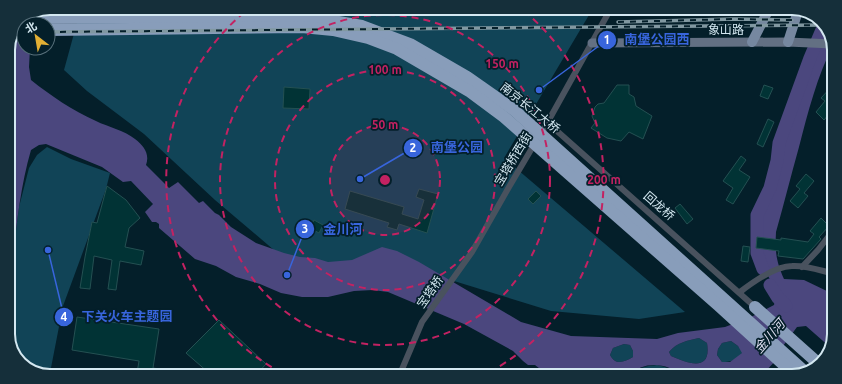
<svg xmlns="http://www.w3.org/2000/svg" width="842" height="384" viewBox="0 0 842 384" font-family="Ubuntu,'Noto Sans SC',sans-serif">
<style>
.green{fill:#114457}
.water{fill:#4b477e;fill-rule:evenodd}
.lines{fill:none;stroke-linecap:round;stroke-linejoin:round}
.river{stroke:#4b477e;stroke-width:13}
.building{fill:#013335;stroke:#245052}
.lane{stroke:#49525e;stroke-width:3}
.street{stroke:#49525e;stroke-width:6}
.secondary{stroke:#637083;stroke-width:9}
.primary{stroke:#7688a0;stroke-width:10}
.highway{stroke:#889dba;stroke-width:12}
.rail-casing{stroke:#8198a1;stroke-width:3.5}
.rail{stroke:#041f2a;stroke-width:2;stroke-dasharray:6;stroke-linecap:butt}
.ring{fill:none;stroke:#c32262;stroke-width:2;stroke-dasharray:7 5}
.labels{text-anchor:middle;stroke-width:3.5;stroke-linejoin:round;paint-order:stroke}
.street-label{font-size:12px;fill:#d4e8f1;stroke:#041f2a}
.water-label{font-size:13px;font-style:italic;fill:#dfdff1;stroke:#041f2a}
.rim{fill:none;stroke:#d4e8f1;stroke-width:2}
.centre{fill:#c32262;stroke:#041f2a;stroke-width:2}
.ring-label{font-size:12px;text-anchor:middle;font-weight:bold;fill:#c32262;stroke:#041f2a;stroke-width:3.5;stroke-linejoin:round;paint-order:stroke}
.leader{fill:none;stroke:#3865dc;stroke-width:1.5}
.callout-dot{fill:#3865dc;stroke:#041f2a;stroke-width:1.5}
.mark-label{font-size:12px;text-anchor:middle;font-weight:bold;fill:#fff}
.callout-label{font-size:13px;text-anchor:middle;font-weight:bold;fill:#3865dc;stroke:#041f2a;stroke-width:3.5;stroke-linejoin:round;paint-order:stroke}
</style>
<rect width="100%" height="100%" fill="#041f2a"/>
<g class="green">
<polygon points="81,8 592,10 504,158 685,312 639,319 551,311 428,273 288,262 215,200 144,134 87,91 64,70"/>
<polygon points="47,147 71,159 110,173 106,189 63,306 50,373 34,373 15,357 8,337 8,292 19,207 29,168 37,155"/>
<path d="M699,338L707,343C712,373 687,363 671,356L669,352C677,342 687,341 699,338Z"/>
<path d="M731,341L738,346L743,352C737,360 732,362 722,362L717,355L718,349L722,343Z"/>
<path d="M624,344L630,345L633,351V357C624,362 616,366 610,355L613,348Z"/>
<path d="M657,365C665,367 674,369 679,376L631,375C637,367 648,366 657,365Z"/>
</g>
<path class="water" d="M34,15L33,24H24V48H30L29,67L31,80C51,96 72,110 96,121C108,127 124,130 135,139C144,146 150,154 146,165L169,188L178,182L199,203L203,201L215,213L219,215L231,227L256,243L284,253L300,257L315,258L328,262L352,260L382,247L397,251L419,262L521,322L571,336L657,339L678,333L725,327L751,317L774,305L776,296L775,289L765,270L759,247L758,232L761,215L791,120L824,25L827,27L833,45C817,77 808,112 799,147C791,175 784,204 776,232C775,252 776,261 784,279L804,280L831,293V348L806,326L797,327L783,346L780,356L761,376H679C671,362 640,361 631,375H548L535,365H528L523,361L513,351L464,324L388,292L373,290L354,291L328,297H302L281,293L260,284L236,277L216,266L195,259L159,228V224L156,222H152L145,212L153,204L131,181L123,182L102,167L46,144L39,145L31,150C17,198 15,248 8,297V48L21,20ZM699,338L707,343C712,373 687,363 671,356L669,352C677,342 687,341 699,338ZM731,341L738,346L742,353L730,362H722L717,355L718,349L722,343ZM624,344L630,345L633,351V357C624,362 616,366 610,355L613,348Z"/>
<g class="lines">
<g class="river">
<polyline points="763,269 757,253 757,215 770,188 777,161 779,143 810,58 824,25"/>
<polyline points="770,285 778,298 786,306"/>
</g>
</g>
<g class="building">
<polygon points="834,84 833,101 830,104 833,107 833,109 824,120 816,112 825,101 821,98"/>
<polygon points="617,85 629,85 629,94 634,97 636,106 652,116 643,139 629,132 621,141 607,138 591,128 595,123 592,116 595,107 598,104 604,103"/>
<polygon points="764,85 773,88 768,99 760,96"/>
<polygon points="284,87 310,89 309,109 283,108"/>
<polygon points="768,119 774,122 763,147 757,144"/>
<polygon points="741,156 746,160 739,170 750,177 733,204 726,200 733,188 723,181"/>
<polygon points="806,174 814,181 804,193 808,196 798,208 790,201 800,189 796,186"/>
<polygon points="107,186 126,200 140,218 129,228 125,247 144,251 141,265 120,261 116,290 108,289 112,260 94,256 90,289 80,288 85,257 92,222 97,223"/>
<polygon points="419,189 438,194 427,233 399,224 397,230 387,227 389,223 345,209 350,191 404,207 402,214 418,219 424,200 416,197"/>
<polygon points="536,191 541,196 533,204 528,199"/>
<polygon points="680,204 693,219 687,224 675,208"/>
<polygon points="821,218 829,226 819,237 821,239 803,259 778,256 779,251 756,248 757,237 781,240 781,238 808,242 814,234 810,231"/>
<polygon points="314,220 323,225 319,233 310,228"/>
<polygon points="743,246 750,247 748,262 741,261"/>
<polygon points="77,317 159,329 153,368 166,370 166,373 137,373 139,361 72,350"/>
<polygon points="219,320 266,364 257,374 209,373 186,353"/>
</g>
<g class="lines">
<polyline class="lane" points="355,9 386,11 429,10"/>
<g class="street">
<polyline points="834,69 832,54 834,47"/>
<polyline points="548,123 755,307"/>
<polyline points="540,136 610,10"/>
<polyline points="802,267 818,250 832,232"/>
<path d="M740,292C753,282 775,266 792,266C805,265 819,270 831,273"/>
<polyline points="400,374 422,322 472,252 509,187 535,143"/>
</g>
<g class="secondary">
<polyline points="610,11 612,10"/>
<polyline points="592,43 788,42 833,44"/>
</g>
<g class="primary">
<polyline points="752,42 768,11"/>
<polyline points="788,42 798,11"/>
</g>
<g class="highway">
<polyline points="25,18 309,17 362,26 410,44 467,77 514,110 805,372"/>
<polyline points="48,30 302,27 333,30 368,38 397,49 469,91 504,117 718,305 795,375"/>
<polyline points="16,31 24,31"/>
<polyline points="755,307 819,364"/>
</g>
<g class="rail-casing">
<g id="rail">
<polyline points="618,22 734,19 792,20"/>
<polyline points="48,32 825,25"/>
<polyline points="15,33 24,33"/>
</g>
</g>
<use href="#rail" class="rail"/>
</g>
<circle cx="385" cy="180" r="55" fill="#c32262" fill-opacity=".12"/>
<g class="ring">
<circle cx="385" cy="180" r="55"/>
<circle cx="385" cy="180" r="110"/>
<circle cx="385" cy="180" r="165"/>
<path d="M282 373A219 219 0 0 1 247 10M524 11A219 219 0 0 1 486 374"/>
</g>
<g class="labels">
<g class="street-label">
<text x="726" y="34">象山路</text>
<text transform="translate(530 108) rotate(39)" y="4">南京长江大桥</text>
<text transform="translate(513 159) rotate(-59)" y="4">宝塔桥西街</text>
<text transform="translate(659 206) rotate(41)" y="4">回龙桥</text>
<text transform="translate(430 292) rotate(-55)" y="4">宝塔桥</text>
</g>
<g class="water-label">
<text transform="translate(769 336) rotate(-49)" y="5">金川河</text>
</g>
</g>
<path d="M0 0H842V384H0ZM50 15H792A35 35 0 0 1 827 50V334A35 35 0 0 1 792 369H50A35 35 0 0 1 15 334V50A35 35 0 0 1 50 15Z" fill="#152f3a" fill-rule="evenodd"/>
<path class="rim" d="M50 15H792A35 35 0 0 1 827 50V334A35 35 0 0 1 792 369H50A35 35 0 0 1 15 334V50A35 35 0 0 1 50 15Z"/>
<circle cx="385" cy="180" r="6" class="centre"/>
<g class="ring-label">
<text x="502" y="68">150 m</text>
<text x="385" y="74">100 m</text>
<text x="385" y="129">50 m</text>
<text x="604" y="184">200 m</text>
</g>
<path class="leader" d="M539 90L607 40M360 179L413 148M287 275L305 229M48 250L64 317"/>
<g class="callout-dot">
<circle cx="539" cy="90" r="4"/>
<circle cx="360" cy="179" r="4"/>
<circle cx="287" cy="275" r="4"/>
<circle cx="48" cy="250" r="4"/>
<circle cx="607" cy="40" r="10"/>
<circle cx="413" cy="148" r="10"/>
<circle cx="305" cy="229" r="10"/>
<circle cx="64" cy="317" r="10"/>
</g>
<g class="mark-label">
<text x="607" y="44">1</text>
<text x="413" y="152">2</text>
<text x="305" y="233">3</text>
<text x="64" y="321">4</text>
</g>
<g class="callout-label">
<text x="657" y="44">南堡公园西</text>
<text x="457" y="152">南堡公园</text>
<text x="343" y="234">金川河</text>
<text x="127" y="321">下关火车主题园</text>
</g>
<g transform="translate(36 36) rotate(329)"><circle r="19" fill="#041f2a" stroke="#576f7a"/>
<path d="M0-3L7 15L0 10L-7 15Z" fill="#e2af34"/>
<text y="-6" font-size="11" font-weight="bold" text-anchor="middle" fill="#d4e8f1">北</text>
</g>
</svg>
